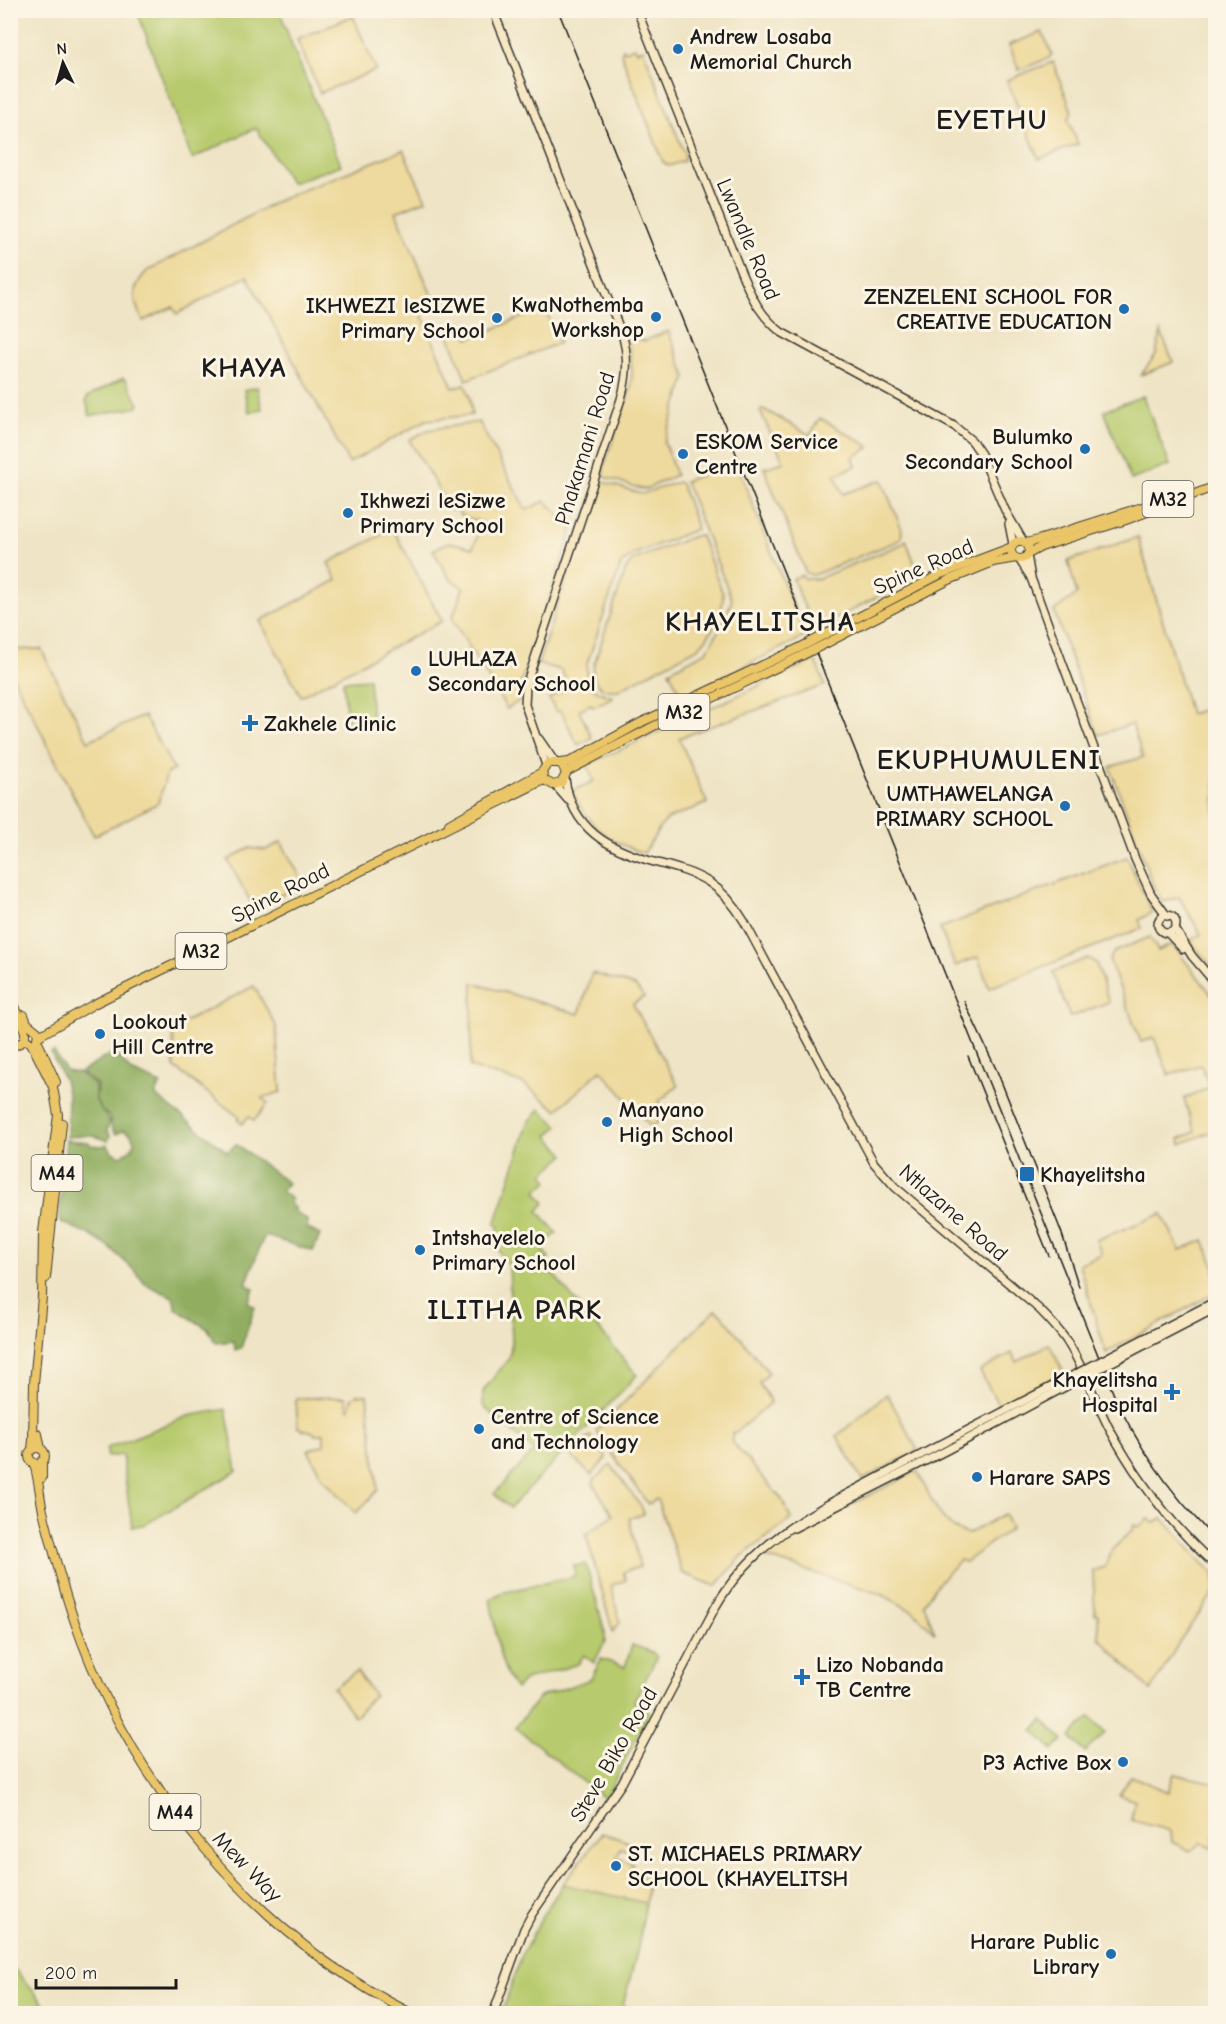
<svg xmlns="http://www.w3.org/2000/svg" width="1226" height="2024" viewBox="0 0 1226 2024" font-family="'Comic Neue',sans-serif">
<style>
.green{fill:#b7ca6d;stroke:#6a7344;stroke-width:1.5}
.forest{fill:#91ae60;stroke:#56653e;stroke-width:1.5}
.sand{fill:#eeda9e;stroke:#857b5d;stroke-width:1.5}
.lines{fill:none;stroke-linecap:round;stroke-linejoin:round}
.secondary-casing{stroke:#3c3a35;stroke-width:10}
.primary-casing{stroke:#3c3a35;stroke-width:10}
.secondary{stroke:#f7e8c3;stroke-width:7}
.primary{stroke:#ebc669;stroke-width:8}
.rail{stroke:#1c1c1c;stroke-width:1.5}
.secondary-bridge-casing{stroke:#3c3a35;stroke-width:10;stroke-linecap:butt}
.primary-bridge-casing{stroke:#3c3a35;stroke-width:10;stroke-linecap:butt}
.secondary-bridge{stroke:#f7e8c3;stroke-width:7}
.primary-bridge{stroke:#ebc669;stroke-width:8}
.poi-dot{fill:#1f6fb2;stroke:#fcf5e5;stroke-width:2}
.labels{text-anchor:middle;stroke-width:6;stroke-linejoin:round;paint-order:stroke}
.shield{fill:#fcf5e5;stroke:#5f5d58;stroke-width:1.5}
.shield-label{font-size:21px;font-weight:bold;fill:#1c1c1c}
.poi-label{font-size:22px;font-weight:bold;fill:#1c1c1c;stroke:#fcf5e5;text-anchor:start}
.street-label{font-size:22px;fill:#1c1c1c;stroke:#fcf5e5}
.district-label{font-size:28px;font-weight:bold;letter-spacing:1.5px;fill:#1c1c1c;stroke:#fcf5e5}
</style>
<rect width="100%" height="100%" fill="#fcf5e5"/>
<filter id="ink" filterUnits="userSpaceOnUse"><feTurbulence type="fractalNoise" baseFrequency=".0167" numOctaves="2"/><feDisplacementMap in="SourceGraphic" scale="12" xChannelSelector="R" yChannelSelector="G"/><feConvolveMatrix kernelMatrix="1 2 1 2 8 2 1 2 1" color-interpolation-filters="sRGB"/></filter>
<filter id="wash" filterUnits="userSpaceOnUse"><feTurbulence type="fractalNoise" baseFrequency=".008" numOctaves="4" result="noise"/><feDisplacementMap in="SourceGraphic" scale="24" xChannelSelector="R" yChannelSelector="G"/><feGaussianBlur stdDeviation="1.35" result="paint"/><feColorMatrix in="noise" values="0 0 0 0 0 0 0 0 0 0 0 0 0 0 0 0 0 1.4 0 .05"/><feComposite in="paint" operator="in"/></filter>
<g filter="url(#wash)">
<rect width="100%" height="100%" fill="#efe4c5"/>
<g class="green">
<polygon points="137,11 280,11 290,40 341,165 291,183 256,128 192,159"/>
<polygon points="123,378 126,380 139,404 138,407 90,416 86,401 87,397"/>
<polygon points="257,387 262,409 249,412 244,390"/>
<polygon points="1143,396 1170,465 1131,480 1104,411"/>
<polygon points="369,679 372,720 347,722 343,681"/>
<polygon points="540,1109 558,1126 548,1136 565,1155 543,1174 548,1181 536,1191 545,1203 538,1211 557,1233 541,1248 549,1258 544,1263 637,1375 510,1508 494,1494 534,1451 483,1406 483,1391 509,1358 512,1341 509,1265 487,1236 496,1238 499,1226 495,1225 528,1123"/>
<polygon points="226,1409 237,1471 146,1524 132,1527 122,1455 107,1457 107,1448 188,1416"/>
<path d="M586,1564L605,1632V1641L594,1663L584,1655L578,1664L525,1680L516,1689C497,1666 496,1628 490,1599L501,1593L575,1576L573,1566Z"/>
<polygon points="632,1645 652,1652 657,1657 634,1701 650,1712 605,1799 515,1727 540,1697 591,1679 601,1659 625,1667"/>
<polygon points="1090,1717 1105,1733 1085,1752 1070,1737"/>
<polygon points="1043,1720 1063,1740 1053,1750 1033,1730"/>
<polygon points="563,1884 646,1903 638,1948 623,2006 637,2011 636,2013 501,2014 522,1955 543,1915"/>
<polygon points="11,1965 52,2013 11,2013"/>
</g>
<g class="forest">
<path d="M54,1052L66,1071L79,1073L95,1085C95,1111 101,1104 110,1122L107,1130L110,1135L108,1141L92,1135L67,1137L68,1097L64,1080L51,1053Z"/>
<polygon points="114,1052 131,1071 161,1084 155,1095 228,1152 236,1144 288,1183 281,1191 291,1199 290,1203 294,1208 295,1212 307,1220 307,1228 320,1235 313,1251 266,1236 263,1239 246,1284 254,1289 248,1302 255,1307 241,1348 235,1350 234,1341 216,1343 208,1329 176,1309 173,1297 145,1284 135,1271 109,1247 90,1235 59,1221 66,1140 89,1142 90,1145 103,1146 107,1144 112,1152 121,1156 131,1149 134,1142 131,1134 124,1130 116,1134 112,1129 110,1117 102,1111 96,1100 97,1085 81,1072"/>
</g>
<g class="sand">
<polygon points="353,16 376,70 320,93 297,39"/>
<polygon points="1042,32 1052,54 1049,58 1019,70 1009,45"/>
<polygon points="635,47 637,51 643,49 685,155 684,161 669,166 663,162 621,54 623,49 624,51"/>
<polygon points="1053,62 1072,112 1068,120 1078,144 1039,159 1007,80"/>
<path d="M403,150L426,200L396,212L435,303L420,310L453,388L465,384L470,398L472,415L426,420L349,463L247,276L177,314L173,307L143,321C132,300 130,289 147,271L281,199Z"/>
<polygon points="545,308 559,343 466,380 447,330 462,323 469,339"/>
<polygon points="668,331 686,377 664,442 676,475 646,489 641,489 605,477 603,469 631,388 632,371 628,337 645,341"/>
<polygon points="1161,332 1173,362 1141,375 1156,354"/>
<polygon points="763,409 810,435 820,418 867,445 869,448 853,457 856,466 835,475 843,494 882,480 902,530 901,538 895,542 816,574 813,575 806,573 764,468 784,462 760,411"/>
<polygon points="479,422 526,510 545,501 564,519 574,524 518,691 519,701 507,709 452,619 463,588 449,578 433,550 449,542 473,548 482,523 460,515 456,507 451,510 409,440 428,430"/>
<polygon points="736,462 770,549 806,636 682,696 669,671 707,651 723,622 732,600 685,481"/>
<path d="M600,481L642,494L678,482L681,484L696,524V529L692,531L634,554L621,564L587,664C585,687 594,691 613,697L593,707L591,704L579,710L592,738L578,745L561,711L556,712L549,698L569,688L561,670L538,664L596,486Z"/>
<polygon points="393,529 442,621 301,696 260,621 337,580 328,563"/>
<path d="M697,535L701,536L723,594C724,611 711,636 698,648L618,690C600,692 590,682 594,664L626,569L633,560Z"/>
<polygon points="1138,537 1190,714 1215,706 1215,971 1190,941 1201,934 1179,897 1163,902 1153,885 1110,767 1143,757 1132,724 1098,735 1054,611 1077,594 1068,561"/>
<polygon points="906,540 919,575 814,630 793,579 801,575 806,579 817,579 902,544"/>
<polygon points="41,649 88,741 144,716 174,770 167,773 158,803 94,836 13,677 11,678 11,650"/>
<path d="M815,660L825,685L679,738L707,803L668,819L661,826L644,853C609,843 588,825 572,791L594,781L587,765Z"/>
<polygon points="281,842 304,884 254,908 228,860 249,848 266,850"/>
<polygon points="1127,857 1152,912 1139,920 1142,928 989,988 978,957 955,966 940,928"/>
<polygon points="1150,937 1158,951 1172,944 1215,999 1215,1130 1181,1144 1179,1139 1195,1132 1184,1099 1210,1087 1201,1065 1169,1075 1154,1038 1141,1042 1109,960 1114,952"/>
<polygon points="1088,958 1096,963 1109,1002 1070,1017 1053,972"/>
<polygon points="592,973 635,986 644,997 633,1004 678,1086 658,1102 667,1115 651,1127 601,1070 557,1110 524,1084 470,1067 473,983 579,1014"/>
<polygon points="254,986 276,1026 281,1092 262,1098 268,1103 254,1121 249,1116 242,1124 238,1120 239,1117 174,1067 173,1028"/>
<polygon points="1162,1214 1180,1250 1204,1240 1215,1269 1215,1293 1106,1353 1079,1264 1102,1254 1096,1240"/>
<polygon points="715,1310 722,1315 769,1373 759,1383 771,1402 735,1433 732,1432 733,1443 783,1501 791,1519 742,1556 716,1586 682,1573 657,1499 648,1504 596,1431"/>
<polygon points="1049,1344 1064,1373 999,1406 980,1371 1012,1353 1017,1362"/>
<polygon points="887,1394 918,1451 862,1480 837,1436"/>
<polygon points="356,1395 367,1395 378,1490 356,1513 322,1477 308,1450 324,1445 324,1434 314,1434 313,1432 298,1428 296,1401 297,1398 345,1397 348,1409 350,1409 351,1399"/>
<polygon points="590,1436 606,1456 605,1460 591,1475 571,1456"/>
<polygon points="611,1465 642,1508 644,1514 629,1518 640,1567 623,1572 626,1580 611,1585 620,1622 613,1632 586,1534 613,1515 593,1484 595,1479"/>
<path d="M917,1471C929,1492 940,1529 968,1534L1004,1514L1011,1528L965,1562L960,1560C946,1573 934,1587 924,1604L935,1633L914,1612L881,1594L764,1557L800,1530Z"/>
<polygon points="1162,1518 1202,1562 1215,1574 1215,1591 1181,1639 1151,1691 1099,1638 1098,1614 1095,1614 1093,1571 1105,1567 1112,1550 1132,1530 1134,1525 1138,1527 1149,1519 1153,1523"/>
<polygon points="357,1671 374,1695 355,1717 333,1688"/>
<polygon points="1174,1774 1215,1783 1215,1849 1201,1843 1190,1851 1172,1842 1171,1831 1131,1820 1135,1801 1119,1795 1131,1776 1168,1792"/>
<polygon points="602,1833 637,1845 635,1852 621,1848 617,1857 633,1864 629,1872 648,1879 646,1903 563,1884"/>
</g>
</g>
<g filter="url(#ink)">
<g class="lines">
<g class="secondary-casing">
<g id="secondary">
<path d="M493,10L623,337C629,359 627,378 621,399L526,685L525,705L546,765"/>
<path d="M637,10L743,277C753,300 761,316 781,332L954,426L972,441L981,454L1005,510L1023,541"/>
<polyline points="1009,524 1013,544"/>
<polyline points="1027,555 1031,578 1135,859 1151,894 1167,916"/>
<polyline points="1019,559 1030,576"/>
<polyline points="539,739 554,761"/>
<path d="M565,779C572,829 608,849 654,862C673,867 693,872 710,883C725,893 735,906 744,921L874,1163L895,1187L1039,1309C1049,1319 1058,1329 1066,1340C1084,1367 1094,1399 1109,1428C1137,1480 1172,1526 1216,1566"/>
<polyline points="555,785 568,800"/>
<circle cx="1167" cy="924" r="9"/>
<polyline points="1175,929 1192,956 1216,984"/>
<polyline points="1168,933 1183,949"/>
<polyline points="1112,1355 1216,1301"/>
<polyline points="1114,1361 1216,1308"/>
<polyline points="794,1528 947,1450 1074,1382"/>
<path d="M493,2014L524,1929L532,1914L622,1783L716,1606C757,1534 828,1505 898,1467C956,1436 1014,1406 1072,1376"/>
</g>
</g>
<g class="primary-casing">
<g id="primary">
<circle cx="1020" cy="550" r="9"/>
<polyline points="1026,543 1038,540 1180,495"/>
<polyline points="1028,554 1041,547 1126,520 1216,486"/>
<polyline points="824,635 941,574 1012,547"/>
<polyline points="827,643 949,580 993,562 1016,558"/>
<polyline points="560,763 569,762 642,722 801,647"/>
<polyline points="566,772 654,726 803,655"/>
<polyline points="449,824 542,772 548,763 559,763 563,766 566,774 561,783 553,785 544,780 542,772"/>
<polyline points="10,993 25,1032 25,1039 31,1043 53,1087 58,1115 43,1232 42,1297 34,1383 33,1440 32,1450"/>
<polyline points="24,1015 27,1023 38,1032 37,1039"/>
<polyline points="39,1036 94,1004 544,780"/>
<polyline points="37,1040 56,1082"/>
<polyline points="10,1048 26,1040"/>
<polyline points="46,1278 62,1123"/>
<polyline points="38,1434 41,1449"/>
<circle cx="37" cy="1456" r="8"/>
<path d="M33,1462C38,1473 40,1498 43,1511C52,1547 62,1585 74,1620C130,1784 256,1937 413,2014"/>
<polyline points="42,1478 42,1461"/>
</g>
</g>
<use href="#secondary" class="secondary"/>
<use href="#primary" class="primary"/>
<g class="rail">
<path d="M558,10L1114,1395C1139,1450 1174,1497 1216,1540"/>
<polyline points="964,1001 997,1071 1061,1231 1079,1287"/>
<polyline points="968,1056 1049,1256"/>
</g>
<g class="secondary-bridge-casing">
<g id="secondary-bridge">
<polyline points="1072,1376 1112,1355"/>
<polyline points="1074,1382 1114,1361"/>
</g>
</g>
<g class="primary-bridge-casing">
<g id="primary-bridge">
<polyline points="801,647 824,635"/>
<polyline points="803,655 827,643"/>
</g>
</g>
<use href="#secondary-bridge" class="secondary-bridge"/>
<use href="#primary-bridge" class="primary-bridge"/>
</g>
</g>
<g class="poi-dot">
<circle cx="678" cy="49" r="6"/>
<circle cx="1124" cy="309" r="6"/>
<circle cx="656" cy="317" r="6"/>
<circle cx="497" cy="318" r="6"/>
<circle cx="1085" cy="449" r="6"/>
<circle cx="683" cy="454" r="6"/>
<circle cx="348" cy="513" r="6"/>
<circle cx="416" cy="671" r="6"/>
<path d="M247 714h6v6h6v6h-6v6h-6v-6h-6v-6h6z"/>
<circle cx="1065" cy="806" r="6"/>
<circle cx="100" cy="1034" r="6"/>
<circle cx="607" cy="1122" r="6"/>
<rect x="1019" y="1166" width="16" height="16" rx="3"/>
<circle cx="420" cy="1250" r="6"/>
<path d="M1169 1383h6v6h6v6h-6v6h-6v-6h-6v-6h6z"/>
<circle cx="479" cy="1429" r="6"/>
<circle cx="977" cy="1477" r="6"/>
<path d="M799 1668h6v6h6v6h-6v6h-6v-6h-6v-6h6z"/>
<circle cx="1123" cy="1762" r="6"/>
<circle cx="616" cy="1866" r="6"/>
<circle cx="1111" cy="1954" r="6"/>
</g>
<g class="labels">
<g class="shield">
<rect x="1142.5" y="481" width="51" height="36" rx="4.5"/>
<rect x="658.5" y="694" width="51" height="36" rx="4.5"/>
<rect x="175.5" y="933" width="51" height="36" rx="4.5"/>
<rect x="31.5" y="1155" width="51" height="36" rx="4.5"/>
<rect x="149.5" y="1794" width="51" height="36" rx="4.5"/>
</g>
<g class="shield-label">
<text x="1168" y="506">M32</text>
<text x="684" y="719">M32</text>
<text x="201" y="958">M32</text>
<text x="57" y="1180">M44</text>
<text x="175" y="1819">M44</text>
</g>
<g class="poi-label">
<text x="690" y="44">Andrew Losaba<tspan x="690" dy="25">Memorial Church</tspan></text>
<text x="1112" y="304" text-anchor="end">ZENZELENI SCHOOL FOR<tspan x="1112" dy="25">CREATIVE EDUCATION</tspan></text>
<text x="644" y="312" text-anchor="end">KwaNothemba<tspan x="644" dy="25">Workshop</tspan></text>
<text x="485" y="313" text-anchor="end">IKHWEZI leSIZWE<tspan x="485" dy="25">Primary School</tspan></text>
<text x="1073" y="444" text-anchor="end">Bulumko<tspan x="1073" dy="25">Secondary School</tspan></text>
<text x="695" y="449">ESKOM Service<tspan x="695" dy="25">Centre</tspan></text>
<text x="360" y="508">Ikhwezi leSizwe<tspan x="360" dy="25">Primary School</tspan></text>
<text x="428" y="666">LUHLAZA<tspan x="428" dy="25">Secondary School</tspan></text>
<text x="264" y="731">Zakhele Clinic</text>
<text x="1053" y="801" text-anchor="end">UMTHAWELANGA<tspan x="1053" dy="25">PRIMARY SCHOOL</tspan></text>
<text x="112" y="1029">Lookout<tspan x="112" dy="25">Hill Centre</tspan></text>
<text x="619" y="1117">Manyano<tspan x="619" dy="25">High School</tspan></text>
<text x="1040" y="1182">Khayelitsha</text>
<text x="432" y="1245">Intshayelelo<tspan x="432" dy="25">Primary School</tspan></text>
<text x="1158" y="1387" text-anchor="end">Khayelitsha<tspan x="1158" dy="25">Hospital</tspan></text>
<text x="491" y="1424">Centre of Science<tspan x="491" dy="25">and Technology</tspan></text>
<text x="989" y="1485">Harare SAPS</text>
<text x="816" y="1672">Lizo Nobanda<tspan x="816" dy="25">TB Centre</tspan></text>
<text x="1111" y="1770" text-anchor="end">P3 Active Box</text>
<text x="628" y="1861">ST. MICHAELS PRIMARY<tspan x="628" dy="25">SCHOOL (KHAYELITSH</tspan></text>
<text x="1099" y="1949" text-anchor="end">Harare Public<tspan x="1099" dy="25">Library</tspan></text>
</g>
<g class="street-label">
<text transform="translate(749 239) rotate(67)" y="8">Lwandle Road</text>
<text transform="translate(584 448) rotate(-73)" y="8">Phakamani Road</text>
<text transform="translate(923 566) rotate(-24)" y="8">Spine Road</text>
<text transform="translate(280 892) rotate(-27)" y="8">Spine Road</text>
<text transform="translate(954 1212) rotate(41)" y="8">Ntlazane Road</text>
<text transform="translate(613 1754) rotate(-60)" y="8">Steve Biko Road</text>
<text transform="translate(248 1866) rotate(46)" y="8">Mew Way</text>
</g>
<g class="district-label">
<text x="992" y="129">EYETHU</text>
<text x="244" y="377">KHAYA</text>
<text x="760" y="631">KHAYELITSHA</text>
<text x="989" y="769">EKUPHUMULENI</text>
<text x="515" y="1319">ILITHA PARK</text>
</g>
</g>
<rect width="1226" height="2024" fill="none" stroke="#fcf5e5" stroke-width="36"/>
<g transform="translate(63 63) rotate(355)" stroke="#fcf5e5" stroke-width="4.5" paint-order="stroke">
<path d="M0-4.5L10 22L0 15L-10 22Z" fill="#1c1c1c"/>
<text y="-9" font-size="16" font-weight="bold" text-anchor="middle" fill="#1c1c1c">N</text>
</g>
<path d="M36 1979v9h140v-9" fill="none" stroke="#1c1c1c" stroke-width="3"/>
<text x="45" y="1979" font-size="18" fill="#1c1c1c" stroke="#fcf5e5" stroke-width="4.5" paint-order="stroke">200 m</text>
</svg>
